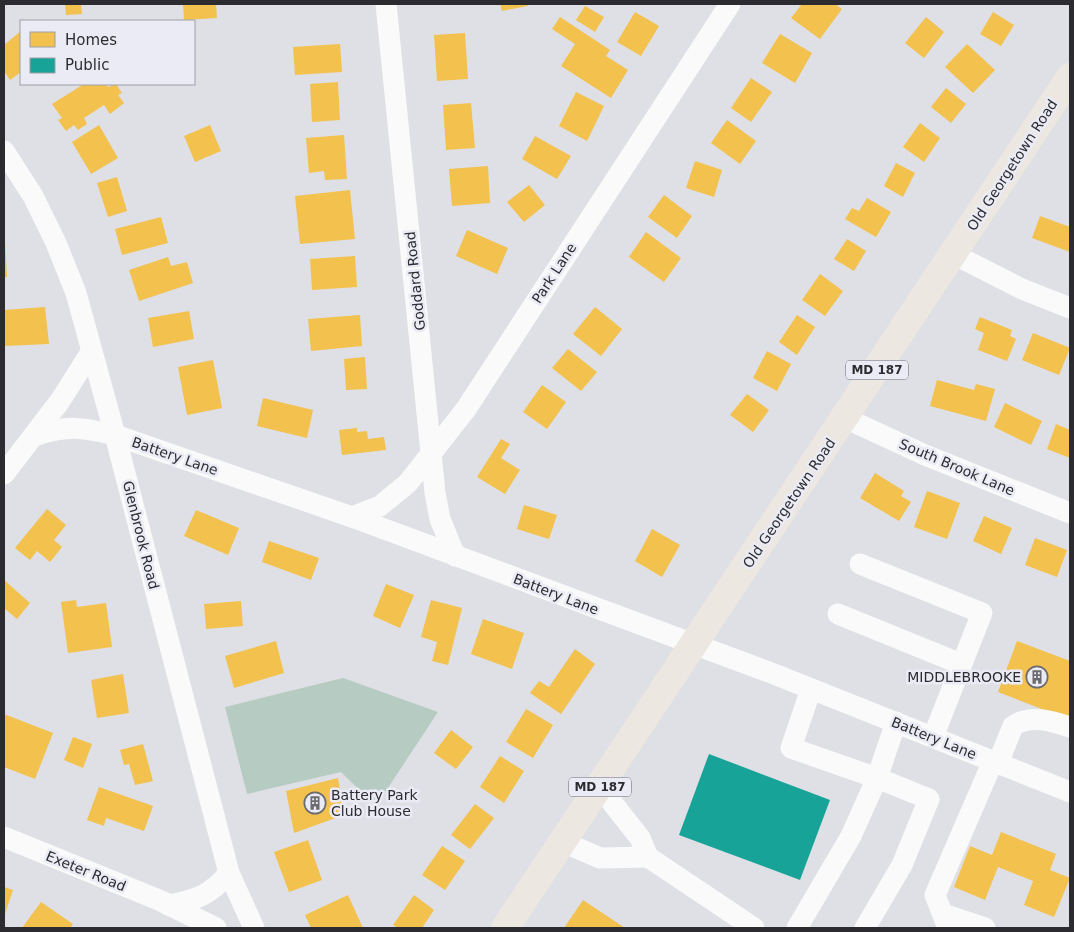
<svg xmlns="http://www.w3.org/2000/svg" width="1074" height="932" viewBox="0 0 1074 932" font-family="'DejaVu Sans',sans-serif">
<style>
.green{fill:#b6cbc1}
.homes{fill:#f2c14e}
.public{fill:#17a398}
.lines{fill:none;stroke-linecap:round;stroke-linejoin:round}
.minor{stroke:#fafafb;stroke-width:21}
.major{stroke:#ece7e0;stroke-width:28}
.labels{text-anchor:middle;stroke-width:5;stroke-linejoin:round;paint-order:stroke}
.shield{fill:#eaebf5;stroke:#65656b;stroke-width:1}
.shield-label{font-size:12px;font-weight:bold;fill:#2c2c30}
.street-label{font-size:14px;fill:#2c2c30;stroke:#eaebf5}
.poi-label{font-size:14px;fill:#2c2c30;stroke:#eaebf5;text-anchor:end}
</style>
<rect width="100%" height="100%" fill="#dfe0e5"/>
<polygon class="green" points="343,678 438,712 376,806 341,772 247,794 225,707"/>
<g class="homes">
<polygon points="65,4 81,4 82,14 66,15"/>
<polygon points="183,4 216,4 217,18 184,20"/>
<polygon points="500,4 528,4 528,6 502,11"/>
<polygon points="802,4 835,4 842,9 820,39 791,18"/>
<polygon points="585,6 604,17 595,32 576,20"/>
<polygon points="635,12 659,26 641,56 617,42"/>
<polygon points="993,12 1014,25 1001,46 980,34"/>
<polygon points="560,17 610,50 606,56 628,70 611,98 561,66 575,44 552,29"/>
<polygon points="926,17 944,32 924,58 905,43"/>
<polygon points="21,31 21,72 10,80 4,71 4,45"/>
<polygon points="465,33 468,79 437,81 434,35"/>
<polygon points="780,34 812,53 795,83 762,63"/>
<polygon points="340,44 342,72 295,75 293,47"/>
<polygon points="967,44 995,70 973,93 945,67"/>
<polygon points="751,78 772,92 751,122 731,108"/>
<polygon points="338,82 340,120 312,122 310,84"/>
<polygon points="84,84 106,84 108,87 116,84 122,93 118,95 124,103 110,114 104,105 84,118 87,124 78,130 74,125 66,131 58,120 62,118 52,104"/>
<polygon points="946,88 966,104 951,123 931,107"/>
<polygon points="576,92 604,106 587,141 559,126"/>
<polygon points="471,103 475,148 446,150 443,105"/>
<polygon points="727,120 756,141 740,164 711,143"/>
<polygon points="920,123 940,138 924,162 903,147"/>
<polygon points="99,125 118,158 91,174 72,142"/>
<polygon points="210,125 221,151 195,162 184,136"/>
<polygon points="344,135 347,179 325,180 324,171 309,173 306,138"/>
<polygon points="535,136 571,156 557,179 522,159"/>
<polygon points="695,161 722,170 714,197 686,188"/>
<polygon points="896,163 915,173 903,197 884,186"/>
<polygon points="488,166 490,203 452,206 449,169"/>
<polygon points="117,177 127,211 108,217 97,183"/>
<polygon points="529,185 545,205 524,222 507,202"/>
<polygon points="350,190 355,239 300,244 295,196"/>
<polygon points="664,195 692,216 677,238 648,217"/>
<polygon points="867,198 891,212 876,237 845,219 852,208 859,211"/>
<polygon points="1040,216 1070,227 1070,252 1032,238"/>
<polygon points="161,217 168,243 122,255 115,229"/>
<polygon points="467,230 508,248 497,274 456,256"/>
<polygon points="646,232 681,258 664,282 629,257"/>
<polygon points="847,239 866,251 854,271 834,259"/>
<polygon points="4,241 5,241 7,277 4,277"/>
<polygon points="355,256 357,287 312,290 310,259"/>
<polygon points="168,257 171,266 187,262 193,283 139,301 129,270"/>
<polygon points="820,274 843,291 825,316 802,300"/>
<polygon points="45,307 49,344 4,346 4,310"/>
<polygon points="595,307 622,329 601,356 573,334"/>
<polygon points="189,311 194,339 153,347 148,318"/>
<polygon points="360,315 362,346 311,351 308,319"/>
<polygon points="797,315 815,327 797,355 779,342"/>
<polygon points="980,317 1012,330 1010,336 1016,339 1007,361 978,350 984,333 975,329"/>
<polygon points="1033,333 1070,348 1059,375 1022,360"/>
<polygon points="568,349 597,372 581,391 552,368"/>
<polygon points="767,351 791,364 777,391 753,378"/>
<polygon points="365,357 367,389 346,390 344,359"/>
<polygon points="213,360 222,408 187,415 178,367"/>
<polygon points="937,380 974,390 976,384 995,389 986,421 930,406"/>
<polygon points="542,385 566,402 547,429 523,412"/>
<polygon points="747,394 769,410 753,432 730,415"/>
<polygon points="263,398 313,410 307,438 257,426"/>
<polygon points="1005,403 1042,421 1031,445 994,427"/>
<polygon points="1056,424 1070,430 1070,458 1047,449"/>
<polygon points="357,428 357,432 367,431 368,439 384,437 386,450 342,455 339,430"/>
<polygon points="501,439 510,444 501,458 520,470 505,494 477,477"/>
<polygon points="875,473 904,491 901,496 911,502 899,521 860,498"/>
<polygon points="927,491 960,503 947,539 914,527"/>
<polygon points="524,505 557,515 549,539 517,529"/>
<polygon points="47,509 66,525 54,540 62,547 50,562 37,551 30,560 15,548"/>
<polygon points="196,510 239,528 228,555 184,536"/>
<polygon points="984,516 1012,528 1001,554 973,541"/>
<polygon points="652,529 680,545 662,577 635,561"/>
<polygon points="1035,538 1067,550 1057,577 1025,565"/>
<polygon points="269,541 319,558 311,580 262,562"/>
<polygon points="4,580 30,603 17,619 4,608"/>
<polygon points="386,584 414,595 400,628 373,616"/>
<polygon points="76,600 77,607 106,603 112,647 68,653 61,602"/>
<polygon points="431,600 462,608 448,665 432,661 437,642 421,637"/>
<polygon points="241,601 243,626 206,629 204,604"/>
<polygon points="483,619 524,633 512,669 471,654"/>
<polygon points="276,641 284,673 234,688 225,656"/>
<polygon points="1017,641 1070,661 1070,720 998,692"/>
<polygon points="575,649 595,664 561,714 530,693 539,681 549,687"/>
<polygon points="123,674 129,713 97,718 91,680"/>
<polygon points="526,709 553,725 533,758 506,742"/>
<polygon points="4,714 53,733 35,779 4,767"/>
<polygon points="451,730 473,747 456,769 434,753"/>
<polygon points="73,737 92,744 83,768 64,760"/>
<polygon points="143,744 153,781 135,785 129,764 124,765 120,750"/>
<polygon points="500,756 524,771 504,803 480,787"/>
<polygon points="338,778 344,815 294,833 286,791"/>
<polygon points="99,787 153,806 144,831 106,818 104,826 87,820"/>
<polygon points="475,804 494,818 470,849 451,835"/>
<polygon points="1001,832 1056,854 1050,870 1070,878 1054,917 1024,905 1033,881 998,867 985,900 954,887 970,846 992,855"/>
<polygon points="308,840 322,880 289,892 274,852"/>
<polygon points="442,846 465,861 445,890 422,875"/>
<polygon points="4,887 13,890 4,917"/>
<polygon points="348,895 363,928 311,928 305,915"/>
<polygon points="414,895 434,910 422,928 398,928 393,925"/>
<polygon points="583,900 625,928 564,928"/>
<polygon points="41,902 73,924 70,928 22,928"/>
</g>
<polygon class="public" points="709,754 830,800 800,880 679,835"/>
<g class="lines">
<g class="minor">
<polyline points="386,4 435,493 440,519 455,556"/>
<polyline points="4,151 33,196 56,243 76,293 115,435 229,873 254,928"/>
<polyline points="953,254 1022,289 1070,308"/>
<polyline points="845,418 925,455 1070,513"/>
<path d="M34,436C68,425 81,427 115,435L352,517L774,674L1070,792"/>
<polyline points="4,474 60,401 91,352"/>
<polyline points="352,517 380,506 408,483 466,409 730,4"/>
<polyline points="860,564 982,613 933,737"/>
<polyline points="838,614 961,664"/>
<path d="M998,763L1013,726C1030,714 1052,721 1070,727"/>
<polyline points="600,787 640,838 648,857 754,928"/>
<polyline points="4,837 159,900 216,928"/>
<polyline points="563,842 600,858 648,857"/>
<path d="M168,905C197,900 210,895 229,873"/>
<polyline points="943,914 985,928"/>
<polyline points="797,928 851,836 877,778 791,748 811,689"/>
<polyline points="865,928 902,865 929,799 877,778 896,722"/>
<polyline points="948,928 935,895 993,761"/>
</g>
<polyline class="major" points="505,928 1070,77"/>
</g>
<defs>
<g id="building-ring" transform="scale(1.125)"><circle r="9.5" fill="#eaebf5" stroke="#6b6b6f" stroke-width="1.5"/><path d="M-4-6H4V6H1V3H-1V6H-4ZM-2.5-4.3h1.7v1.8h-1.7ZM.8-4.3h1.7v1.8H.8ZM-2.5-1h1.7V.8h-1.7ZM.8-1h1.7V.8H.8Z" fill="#6b6b6f"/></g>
</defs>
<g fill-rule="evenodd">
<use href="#building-ring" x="1037" y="677"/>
<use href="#building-ring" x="315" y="803"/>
</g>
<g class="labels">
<g class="shield">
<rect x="846" y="360.5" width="62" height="19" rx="4"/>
<rect x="569" y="777.5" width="62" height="19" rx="4"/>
</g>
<g class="shield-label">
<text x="877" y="374">MD 187</text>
<text x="600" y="791">MD 187</text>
</g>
<g class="street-label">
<text transform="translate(1012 165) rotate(-57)" y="5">Old Georgetown Road</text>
<text transform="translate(554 273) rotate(-57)" y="5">Park Lane</text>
<text transform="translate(415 281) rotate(-96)" y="5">Goddard Road</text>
<text transform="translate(175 456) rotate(19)" y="5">Battery Lane</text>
<text transform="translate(957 467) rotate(23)" y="5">South Brook Lane</text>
<text transform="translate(789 503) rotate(-56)" y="5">Old Georgetown Road</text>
<text transform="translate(141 535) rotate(76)" y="5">Glenbrook Road</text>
<text transform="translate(556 594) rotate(21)" y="5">Battery Lane</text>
<text transform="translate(934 738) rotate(22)" y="5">Battery Lane</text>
<text transform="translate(86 871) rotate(22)" y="5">Exeter Road</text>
</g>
<g class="poi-label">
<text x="1021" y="682">MIDDLEBROOKE</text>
<text x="331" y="800" text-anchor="start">Battery Park<tspan x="331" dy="16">Club House</tspan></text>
</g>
</g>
<rect width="1074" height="932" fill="none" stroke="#2c2c30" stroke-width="10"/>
<rect x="20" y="20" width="175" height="65" fill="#eaebf5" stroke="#9e9fa6"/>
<rect x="30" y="32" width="25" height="15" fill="#f2c14e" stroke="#9e9fa6"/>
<text x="65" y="45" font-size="15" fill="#2c2c30">Homes</text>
<rect x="30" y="58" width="25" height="15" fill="#17a398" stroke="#9e9fa6"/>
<text x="65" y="70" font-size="15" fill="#2c2c30">Public</text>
</svg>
